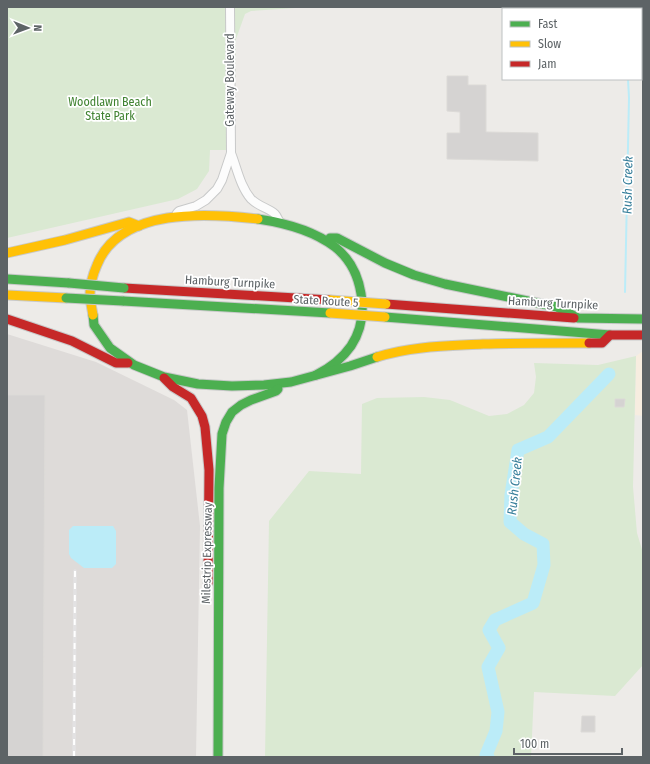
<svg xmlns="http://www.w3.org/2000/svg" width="650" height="764" viewBox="0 0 650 764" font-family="'Fira Sans Condensed',sans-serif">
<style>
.commercial{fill:#f7ede0}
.industrial{fill:#dedbd9}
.green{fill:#dae9d2}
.water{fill:#bbecf8}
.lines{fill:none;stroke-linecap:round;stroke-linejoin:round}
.stream{stroke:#bbecf8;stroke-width:2}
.river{stroke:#bbecf8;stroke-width:13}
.building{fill:#d5d3d2;stroke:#dcdad7}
.street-casing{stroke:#c8c9c9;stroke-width:10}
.fast-casing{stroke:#c8c9c9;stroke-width:11}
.slow-casing{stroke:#c8c9c9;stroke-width:11}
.jam-casing{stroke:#c8c9c9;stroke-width:11}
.street{stroke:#fcfcfc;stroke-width:8}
.fast{stroke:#4caf50;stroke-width:9}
.slow{stroke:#ffc107;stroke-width:9}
.jam{stroke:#c62828;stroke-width:9}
.rail-casing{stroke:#e3e2e3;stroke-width:3.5}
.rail{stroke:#fff;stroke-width:2;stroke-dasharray:6;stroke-linecap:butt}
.fast-bridge-casing{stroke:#c8c9c9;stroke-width:11;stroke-linecap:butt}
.slow-bridge-casing{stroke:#c8c9c9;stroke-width:11;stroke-linecap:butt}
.fast-bridge{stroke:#4caf50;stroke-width:9}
.slow-bridge{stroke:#ffc107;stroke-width:9}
.labels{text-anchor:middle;stroke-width:3.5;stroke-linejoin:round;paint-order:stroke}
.street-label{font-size:12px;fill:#5d6366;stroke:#fff}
.park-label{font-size:12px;fill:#3f8230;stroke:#fff}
.water-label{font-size:13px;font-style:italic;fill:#367e9a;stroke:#fff}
</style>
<rect width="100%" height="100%" fill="#edebe8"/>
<polygon class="commercial" points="643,351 643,416 635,415 636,356"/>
<polygon class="industrial" points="7,334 96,362 174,400 187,410 200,526 196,757 7,757"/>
<g class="green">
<polygon points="7,7 310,7 251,11 245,14 236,39 234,150 210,150 209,171 197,189 178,199 7,238"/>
<polygon points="636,356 633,487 637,533 643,553 643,665 615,696 534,692 531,757 265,757 269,521 309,471 361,474 362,404 377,398 424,397 450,400 489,416 507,414 524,405 534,393 536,377 534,363 598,365"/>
</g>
<polygon class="water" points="73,526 113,526 116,531 116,564 112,568 84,568 71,558 69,554 69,530"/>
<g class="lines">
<g class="stream">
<polyline points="625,7 625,9"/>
<polyline points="625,292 629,98 628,79"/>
</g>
<polyline class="river" points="488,757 486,755 496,731 498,712 488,667 499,648 489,630 495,620 533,603 544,565 543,544 524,534 510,522 511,495 518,450 548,437 609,374"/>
</g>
<g class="building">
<polygon points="447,76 468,76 468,85 486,85 486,132 538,133 538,161 447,159 447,133 460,133 460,112 447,111"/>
<polygon points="7,395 45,395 43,757 7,757"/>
<polygon points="615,399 625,399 624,407 615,407"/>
<polygon points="582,716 595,716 595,732 581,732"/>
</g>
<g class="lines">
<g class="street-casing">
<g id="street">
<path d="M231,153C237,168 240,186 251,199C259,207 269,208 275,214C277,216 278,220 280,222"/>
<polyline points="177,213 179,211 196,206 206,200 217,189 222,180 231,153 230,7"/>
</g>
</g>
<g class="fast-casing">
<g id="fast">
<path d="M258,219C285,223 313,230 335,247C363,269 371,316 351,346C342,359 330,368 316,375"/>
<polyline points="330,238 337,238 385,263 414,275 445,284 557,307 578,318 643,319"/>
<polyline points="7,279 69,283"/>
<polyline points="123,301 330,313"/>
<polyline points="93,315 94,325 110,348 134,365 164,377 198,384 232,386 264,385 291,382 350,366 377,357"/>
<polyline points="385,317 610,335"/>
<polyline points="218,757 219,488 222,434 226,422 232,412 241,405 251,400 276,391 278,389"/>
</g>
</g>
<g class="slow-casing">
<g id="slow">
<polyline points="7,253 65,240 129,222 139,226"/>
<polyline points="7,295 66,298"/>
<path d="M93,315C92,309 90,301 90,294C90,284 93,274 97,265C120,207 208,213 258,219"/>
<path d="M377,357C412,346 447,346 483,344C518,343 554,343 589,343"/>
</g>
</g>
<g class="jam-casing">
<g id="jam">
<polyline points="124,288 330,300"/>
<polyline points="386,304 574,318"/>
<polyline points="7,319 72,341 116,363 128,363"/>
<polyline points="589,343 602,343 610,335 643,335"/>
<polyline points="164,378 173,387 191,398 202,416 205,427 209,470 208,583"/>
</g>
</g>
<use href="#street" class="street"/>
<use href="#fast" class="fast"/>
<use href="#slow" class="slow"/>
<use href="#jam" class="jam"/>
<g class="rail-casing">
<polyline id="rail" points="74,757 75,571"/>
</g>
<use href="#rail" class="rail"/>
<g class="fast-bridge-casing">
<g id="fast-bridge">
<polyline points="69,283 124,288"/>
<polyline points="66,298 123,301"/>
</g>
</g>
<g class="slow-bridge-casing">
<g id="slow-bridge">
<polyline points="330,300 386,304"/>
<polyline points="330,313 385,317"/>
</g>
</g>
<use href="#fast-bridge" class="fast-bridge"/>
<use href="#slow-bridge" class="slow-bridge"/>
</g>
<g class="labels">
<g class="street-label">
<text transform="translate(230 80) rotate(-90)" y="4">Gateway Boulevard</text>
<text transform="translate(230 282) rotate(3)" y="4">Hamburg Turnpike</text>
<text transform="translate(326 301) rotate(3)" y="4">State Route 5</text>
<text transform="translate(553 303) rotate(3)" y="4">Hamburg Turnpike</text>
<text transform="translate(207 553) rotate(-89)" y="4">Milestrip Expressway</text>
</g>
<g class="park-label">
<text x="110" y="106">Woodlawn Beach<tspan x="110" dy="14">State Park</tspan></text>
</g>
<g class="water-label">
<text transform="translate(627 185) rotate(-89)" y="5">Rush Creek</text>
<text transform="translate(514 486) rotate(-84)" y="5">Rush Creek</text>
</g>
</g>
<rect width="650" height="764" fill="none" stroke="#5d6366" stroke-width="16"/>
<rect x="502" y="8" width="140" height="72" fill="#ffffff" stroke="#bec1c2"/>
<rect x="510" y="21" width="20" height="6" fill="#4caf50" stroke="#bec1c2"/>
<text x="538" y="28" font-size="12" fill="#5d6366">Fast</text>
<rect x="510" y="41" width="20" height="6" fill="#ffc107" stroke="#bec1c2"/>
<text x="538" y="48" font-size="12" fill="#5d6366">Slow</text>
<rect x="510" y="61" width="20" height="6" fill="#c62828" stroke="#bec1c2"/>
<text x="538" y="68" font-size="12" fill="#5d6366">Jam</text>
<g transform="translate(28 28) rotate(91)" stroke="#ffffff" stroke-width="3" paint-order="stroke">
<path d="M0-3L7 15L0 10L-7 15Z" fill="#5d6366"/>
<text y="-6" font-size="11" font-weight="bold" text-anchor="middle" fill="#5d6366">N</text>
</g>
<path d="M514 748v6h108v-6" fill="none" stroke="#5d6366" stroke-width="2"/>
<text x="520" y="748" font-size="12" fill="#5d6366" stroke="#ffffff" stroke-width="3" paint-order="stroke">100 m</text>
</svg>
